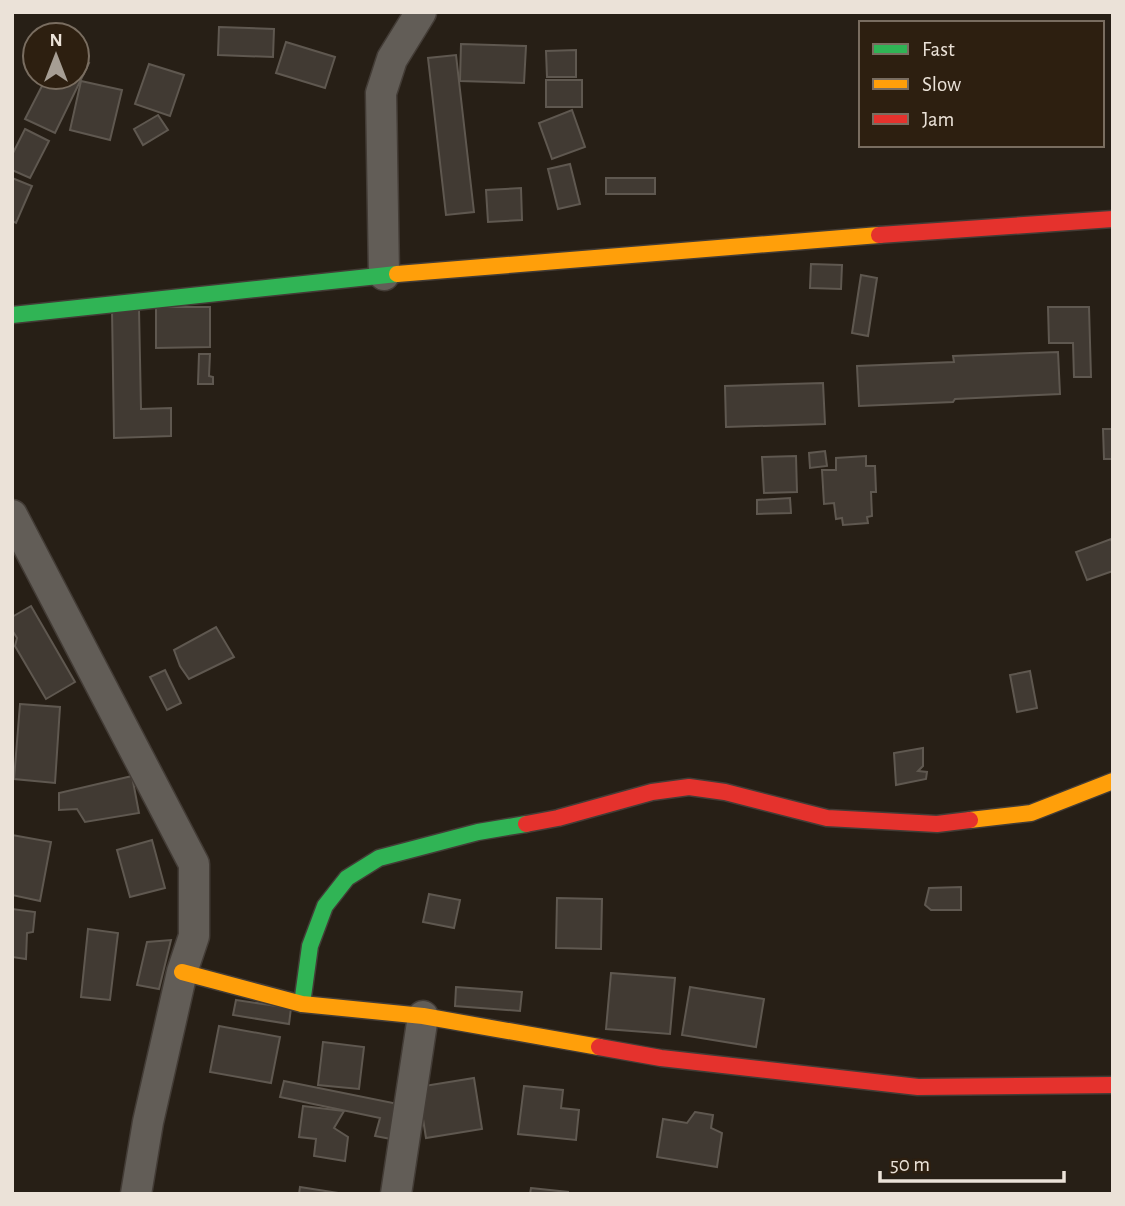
<svg xmlns="http://www.w3.org/2000/svg" width="1125" height="1206" viewBox="0 0 1125 1206" font-family="'Alegreya Sans',sans-serif">
<style>
.building{fill:#413a33;stroke:#5f5850;stroke-width:2}
.lines{fill:none;stroke-linecap:round;stroke-linejoin:round}
.street-casing{stroke:#433c36;stroke-width:33}
.fast-casing{stroke:#433c36;stroke-width:19}
.slow-casing{stroke:#433c36;stroke-width:19}
.jam-casing{stroke:#433c36;stroke-width:19}
.street{stroke:#625d57;stroke-width:30}
.fast{stroke:#30b455;stroke-width:16}
.slow{stroke:#ff9f0a;stroke-width:16}
.jam{stroke:#e5322d;stroke-width:16}
</style>
<rect width="100%" height="100%" fill="#271f16"/>
<g class="building">
<polygon points="219,27 274,29 273,57 218,55"/>
<polygon points="286,42 335,57 325,88 276,73"/>
<polygon points="461,44 526,46 524,83 460,81"/>
<polygon points="576,50 576,77 547,77 546,51"/>
<polygon points="456,55 474,212 446,215 428,58"/>
<polygon points="77,57 89,63 55,133 25,119 43,84 46,85 50,77 77,77"/>
<polygon points="149,64 184,75 170,116 135,104"/>
<rect x="546" y="80" width="36" height="27"/>
<polygon points="81,81 122,90 110,140 70,130"/>
<polygon points="572,110 585,147 552,159 539,123"/>
<polygon points="158,115 168,130 143,145 134,129"/>
<polygon points="25,129 49,141 30,178 12,170 12,155"/>
<polygon points="570,164 580,204 558,209 548,169"/>
<polygon points="12,178 32,186 16,223 12,221"/>
<rect x="606" y="178" width="49" height="16"/>
<polygon points="521,188 522,220 488,222 486,190"/>
<polygon points="811,264 842,265 841,289 810,288"/>
<polygon points="861,275 877,278 868,336 852,333"/>
<polygon points="156,307 210,307 210,347 156,348"/>
<polygon points="1048,307 1089,307 1091,377 1074,377 1073,343 1049,343"/>
<polygon points="112,309 139,309 141,409 171,408 171,436 114,438"/>
<polygon points="1058,352 1060,394 955,399 953,402 859,406 857,366 954,362 953,356"/>
<polygon points="199,354 210,354 209,376 213,377 213,384 198,384"/>
<polygon points="823,383 825,424 726,427 725,386"/>
<polygon points="1103,429 1113,429 1113,459 1104,459"/>
<polygon points="825,451 827,466 810,468 809,453"/>
<polygon points="796,456 797,492 764,493 762,457"/>
<polygon points="866,456 866,466 875,466 876,492 871,492 872,516 867,517 868,523 843,525 842,518 836,519 834,503 824,504 822,470 836,470 836,458"/>
<polygon points="790,498 791,513 757,514 757,500"/>
<polygon points="1111,539 1113,545 1113,571 1087,580 1076,552"/>
<polygon points="31,606 75,682 46,699 15,646 17,638 12,630 12,617"/>
<polygon points="216,627 234,657 189,679 180,666 174,650"/>
<polygon points="165,670 181,703 167,710 150,677"/>
<polygon points="1030,671 1037,708 1017,712 1010,675"/>
<polygon points="20,704 60,707 55,783 14,779"/>
<polygon points="923,748 923,766 918,771 927,772 926,779 896,785 894,753"/>
<polygon points="132,776 139,813 85,822 77,809 59,810 59,793"/>
<polygon points="12,835 51,842 40,901 12,895"/>
<polygon points="152,840 165,888 130,897 117,850"/>
<polygon points="961,887 961,910 931,910 925,905 929,888"/>
<polygon points="429,894 460,900 454,928 423,922"/>
<polygon points="557,898 602,899 601,949 556,948"/>
<polygon points="12,909 35,912 33,932 27,933 26,959 12,957"/>
<polygon points="88,929 118,933 110,1000 81,997"/>
<polygon points="171,940 159,989 137,985 147,942"/>
<polygon points="611,973 675,978 670,1034 606,1029"/>
<polygon points="456,987 522,992 520,1011 455,1006"/>
<polygon points="690,987 764,999 756,1047 682,1035"/>
<polygon points="236,1000 291,1008 289,1024 233,1015"/>
<polygon points="219,1026 280,1037 271,1083 210,1072"/>
<polygon points="323,1042 364,1047 359,1089 318,1085"/>
<polygon points="474,1078 482,1129 426,1138 418,1087"/>
<polygon points="284,1081 398,1104 391,1139 375,1136 380,1118 280,1097"/>
<polygon points="524,1086 563,1090 561,1108 579,1110 576,1140 518,1134"/>
<polygon points="303,1106 344,1111 334,1128 348,1137 345,1161 314,1156 316,1139 299,1137"/>
<polygon points="695,1112 713,1115 711,1128 722,1133 717,1167 657,1157 663,1119 687,1123"/>
<polygon points="300,1187 338,1193 337,1194 299,1194"/>
<polygon points="531,1188 568,1192 568,1194 530,1194"/>
</g>
<g class="lines">
<g class="street-casing">
<g id="street">
<polyline points="384,275 381,93 392,59 421,12"/>
<polyline points="12,515 194,864 194,936 182,972 148,1122 136,1194"/>
<polyline points="396,1194 423,1016"/>
</g>
</g>
<g class="fast-casing">
<g id="fast">
<polyline points="12,315 397,274"/>
<polyline points="302,1004 310,946 325,906 347,878 379,858 478,832 526,824"/>
</g>
</g>
<g class="slow-casing">
<g id="slow">
<polyline points="397,274 879,235"/>
<polyline points="970,820 1031,813 1113,781"/>
<polyline points="182,972 302,1004 423,1016 599,1047"/>
</g>
</g>
<g class="jam-casing">
<g id="jam">
<polyline points="879,235 1113,219"/>
<polyline points="526,824 558,818 652,792 689,787 725,792 827,818 937,824 970,820"/>
<polyline points="599,1047 661,1058 918,1087 1113,1085"/>
</g>
</g>
<use href="#street" class="street"/>
<use href="#fast" class="fast"/>
<use href="#slow" class="slow"/>
<use href="#jam" class="jam"/>
</g>
<rect width="1125" height="1206" fill="none" stroke="#ebe2d8" stroke-width="28"/>
<rect x="859" y="21" width="245" height="126" fill="#2d1f10" stroke="#796d60" stroke-width="2"/>
<rect x="873" y="44" width="35" height="10" fill="#30b455" stroke="#796d60" stroke-width="2"/>
<text x="922" y="56" font-size="21" fill="#ebe2d8">Fast</text>
<rect x="873" y="79" width="35" height="10" fill="#ff9f0a" stroke="#796d60" stroke-width="2"/>
<text x="922" y="91" font-size="21" fill="#ebe2d8">Slow</text>
<rect x="873" y="114" width="35" height="10" fill="#e5322d" stroke="#796d60" stroke-width="2"/>
<text x="922" y="126" font-size="21" fill="#ebe2d8">Jam</text>
<g transform="translate(56 56)"><circle r="33" fill="#2d1f10" stroke="#796d60" stroke-width="2"/>
<path d="M0-5L12 26L0 18L-12 26Z" fill="#a69e94"/>
<text y="-10" font-size="19" font-weight="bold" text-anchor="middle" fill="#ebe2d8">N</text>
</g>
<path d="M880 1171v10h184v-10" fill="none" stroke="#ebe2d8" stroke-width="3.5"/>
<text x="890" y="1171" font-size="21" fill="#ebe2d8" stroke="#2d1f10" stroke-width="5" paint-order="stroke">50 m</text>
</svg>
